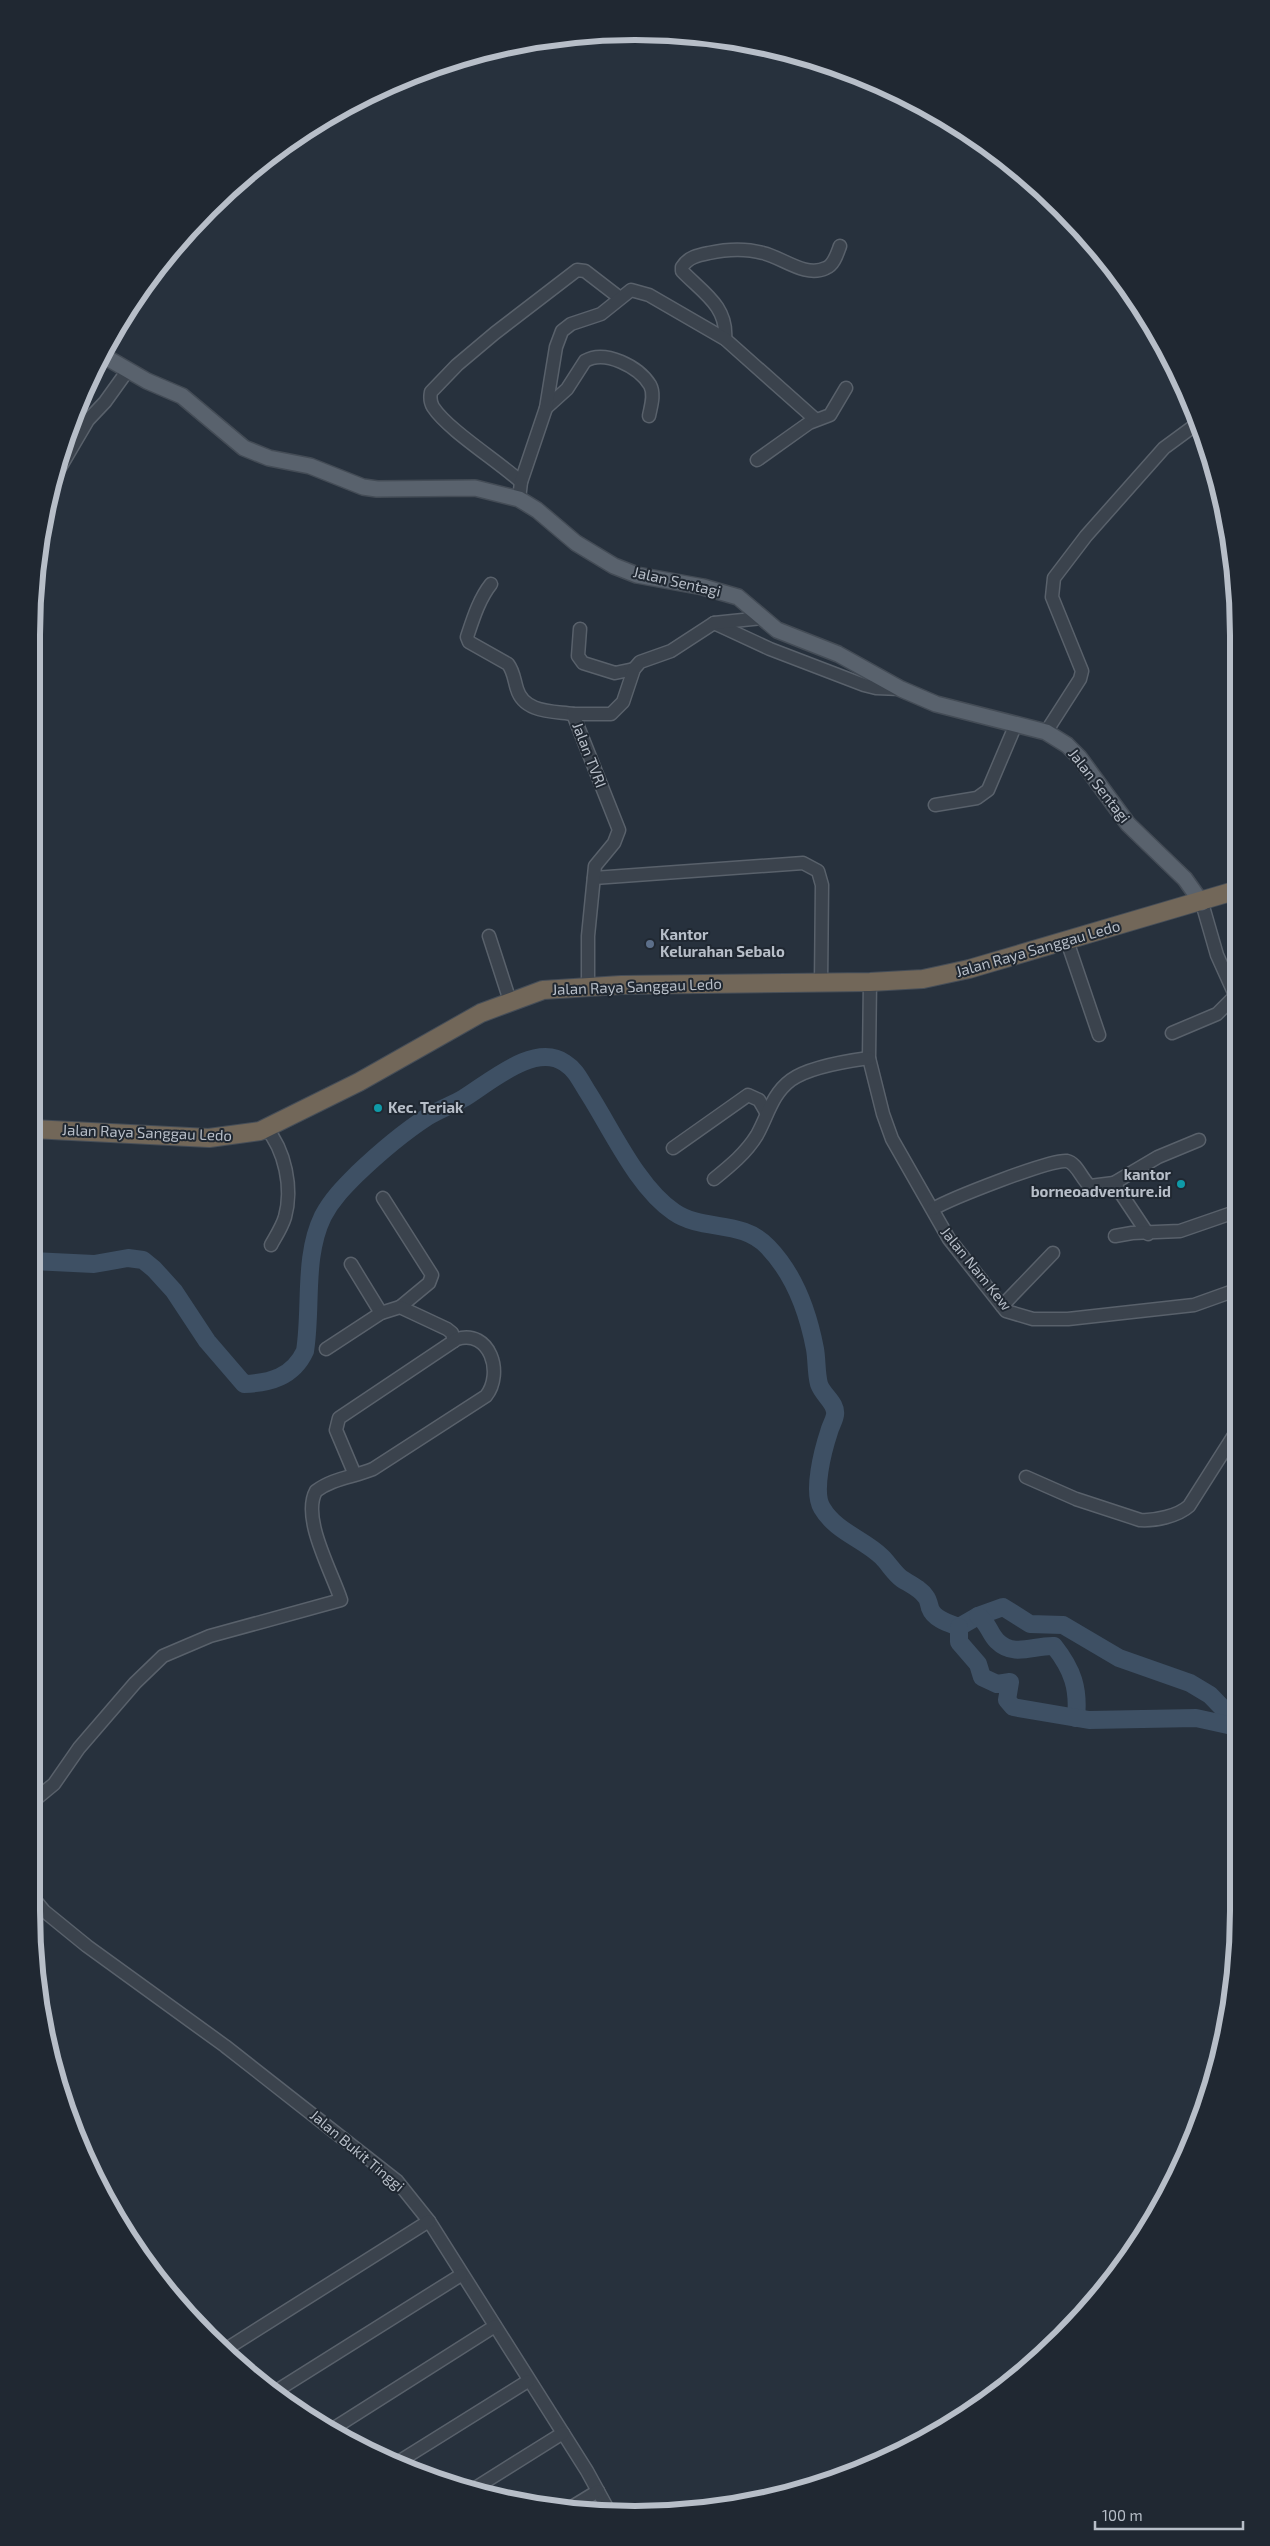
<svg xmlns="http://www.w3.org/2000/svg" width="1270" height="2546" viewBox="0 0 1270 2546" font-family="'Exo 2',sans-serif">
<style>
.lines{fill:none;stroke-linecap:round;stroke-linejoin:round}
.river{stroke:#3e5064;stroke-width:18}
.minor-casing{stroke:#59616b;stroke-width:15}
.major-casing{stroke:#444c56;stroke-width:18}
.highway-casing{stroke:#464e58;stroke-width:20}
.minor{stroke:#3b434d;stroke-width:12}
.major{stroke:#59626d;stroke-width:15}
.highway{stroke:#726759;stroke-width:18}
.service-dot{fill:#5c6f8a;stroke:#202832;stroke-width:2}
.culture-dot{fill:#0f9aa8;stroke:#202832;stroke-width:2}
.labels{text-anchor:middle;stroke-width:4;stroke-linejoin:round;paint-order:stroke}
.street-label{font-size:15px;fill:#b7bec8;stroke:#202832}
.poi-label{font-size:15px;font-weight:bold;fill:#b7bec8;stroke:#202832;text-anchor:start}
.rim{fill:none;stroke:#b7bec8;stroke-width:6}
</style>
<rect width="100%" height="100%" fill="#27313d"/>
<g class="lines">
<g class="river">
<path d="M32,1261L94,1264L128,1258L143,1260L154,1269L174,1291L207,1341L244,1384C270,1383 293,1377 305,1351C312,1307 303,1257 323,1216C332,1199 344,1187 357,1174C379,1153 401,1134 427,1117C438,1110 452,1105 464,1098C490,1082 535,1042 565,1063C576,1070 580,1080 587,1091C611,1128 637,1187 674,1212C703,1232 742,1219 768,1247C794,1274 808,1312 815,1349C817,1360 816,1373 819,1384C823,1396 837,1403 835,1415C834,1421 830,1427 829,1432C823,1450 812,1492 822,1508C836,1532 864,1539 882,1557C889,1564 894,1573 902,1579C910,1584 921,1589 926,1597C928,1599 929,1604 930,1608C934,1619 948,1623 959,1627L978,1616L1003,1607L1030,1624L1063,1625L1119,1658L1190,1683L1210,1695L1237,1723"/>
<path d="M978,1616C988,1622 989,1633 997,1641C1014,1658 1034,1645 1054,1646C1073,1670 1079,1689 1076,1718"/>
<polyline points="959,1627 959,1642 978,1664 982,1677 997,1684 1010,1682 1007,1700 1013,1707 1089,1720 1196,1718 1237,1727"/>
</g>
<g class="minor-casing">
<g id="minor">
<path d="M725,339C728,306 702,292 682,271V267C688,257 699,255 709,253C727,249 745,248 763,253C782,257 805,278 826,268C834,265 837,254 840,246"/>
<path d="M546,408L567,389L585,361C605,349 639,367 650,385C655,394 651,406 649,416"/>
<polyline points="757,460 809,423 830,415 846,388"/>
<path d="M521,482C498,461 448,430 433,407C430,402 430,397 431,392L457,365L495,333L577,270L585,271L620,298"/>
<polyline points="51,483 88,420 105,402 128,370"/>
<polyline points="519,499 521,482 546,408 556,347 562,331 571,324 601,314 631,290 649,295 725,339 815,419"/>
<path d="M491,584C479,599 473,619 467,637L469,642L508,664C514,672 514,680 517,689C524,713 553,711 573,714"/>
<polyline points="714,623 770,649 864,685 876,688 901,689"/>
<polyline points="580,629 578,656 583,663 615,673 634,669"/>
<polyline points="1046,732 1080,679 1082,671 1052,597 1054,578 1086,536 1164,448 1198,423"/>
<polyline points="935,805 977,798 988,790 1016,724"/>
<polyline points="594,878 803,863 818,871 822,885 821,984"/>
<polyline points="1202,903 1217,955 1235,995"/>
<polyline points="489,936 510,1001"/>
<polyline points="1067,941 1099,1035"/>
<polyline points="870,982 869,1058 883,1114 892,1139 949,1239 1006,1311 1033,1319 1068,1319 1194,1305 1236,1290"/>
<polyline points="588,986 588,936 595,866 614,843 619,830 573,714 611,714 623,702 634,669 640,662 671,651 714,623 762,618"/>
<polyline points="1172,1033 1217,1014 1235,996"/>
<path d="M266,1128C285,1150 293,1188 285,1217C282,1227 276,1236 271,1245"/>
<polyline points="673,1148 748,1095 759,1100 766,1112"/>
<path d="M714,1179C730,1166 746,1153 757,1135C768,1115 772,1094 791,1080C809,1067 847,1061 869,1058"/>
<polyline points="1114,1183 1158,1157 1199,1140"/>
<polyline points="383,1198 432,1275 429,1283 400,1307"/>
<path d="M933,1209C950,1199 1050,1159 1067,1161C1077,1163 1082,1180 1090,1186L1114,1183L1148,1234"/>
<polyline points="1115,1236 1132,1233 1180,1231 1235,1212"/>
<polyline points="351,1264 381,1313"/>
<polyline points="1002,1306 1053,1253"/>
<polyline points="326,1349 381,1313 400,1307 447,1329 452,1333 454,1341"/>
<path d="M1026,1477L1076,1499L1140,1520C1155,1521 1178,1516 1189,1506L1236,1432"/>
<path d="M31,1803L54,1784L79,1748L135,1683L163,1656L210,1636L341,1600C332,1572 301,1518 316,1491C333,1478 354,1477 373,1469L486,1396C504,1373 490,1329 457,1339L339,1418L336,1430L355,1475"/>
<polyline points="31,1895 44,1911 87,1946 225,2046 397,2181 429,2221 587,2471 610,2513"/>
<polyline points="223,2351 429,2221"/>
<polyline points="273,2393 461,2275"/>
<polyline points="331,2430 495,2326"/>
<polyline points="395,2464 528,2381"/>
<polyline points="472,2490 563,2433"/>
<polyline points="567,2510 598,2491"/>
</g>
</g>
<g class="major-casing">
<polyline id="major" points="102,355 147,381 182,396 244,448 269,458 310,466 363,487 377,489 475,488 519,499 537,510 576,543 614,566 637,575 703,587 738,597 777,630 838,654 901,689 936,704 1046,732 1067,745 1079,757 1128,824 1185,879 1202,903"/>
</g>
<g class="highway-casing">
<polyline id="highway" points="32,1129 209,1138 260,1131 359,1082 481,1013 543,990 621,985 870,982 923,979 969,969 1234,891"/>
</g>
<use href="#minor" class="minor"/>
<use href="#major" class="major"/>
<use href="#highway" class="highway"/>
</g>
<circle class="service-dot" cx="650" cy="944" r="5"/>
<g class="culture-dot">
<circle cx="378" cy="1108" r="5"/>
<circle cx="1181" cy="1184" r="5"/>
</g>
<g class="labels">
<g class="street-label">
<text transform="translate(677 582) rotate(13)" y="5">Jalan Sentagi</text>
<text transform="translate(589 755) rotate(69)" y="5">Jalan TVRI</text>
<text transform="translate(1099 786) rotate(52)" y="5">Jalan Sentagi</text>
<text transform="translate(1038 949) rotate(-16)" y="5">Jalan Raya Sanggau Ledo</text>
<text transform="translate(637 987) rotate(-2)" y="5">Jalan Raya Sanggau Ledo</text>
<text transform="translate(147 1133) rotate(2)" y="5">Jalan Raya Sanggau Ledo</text>
<text transform="translate(976 1269) rotate(51)" y="5">Jalan Nam Kew</text>
<text transform="translate(357 2151) rotate(40)" y="5">Jalan Bukit Tinggi</text>
</g>
<g class="poi-label">
<text x="660" y="940">Kantor<tspan x="660" dy="17">Kelurahan Sebalo</tspan></text>
<text x="388" y="1113">Kec. Teriak</text>
<text x="1171" y="1180" text-anchor="end">kantor<tspan x="1171" dy="17">borneoadventure.id</tspan></text>
</g>
</g>
<path d="M0 0H1270V2546H0ZM635 40H635A595 595 0 0 1 1230 635V1911A595 595 0 0 1 635 2506H635A595 595 0 0 1 40 1911V635A595 595 0 0 1 635 40Z" fill="#202832" fill-rule="evenodd"/>
<path class="rim" d="M635 40H635A595 595 0 0 1 1230 635V1911A595 595 0 0 1 635 2506H635A595 595 0 0 1 40 1911V635A595 595 0 0 1 635 40Z"/>
<path d="M1095 2521v8h148v-8" fill="none" stroke="#b7bec8" stroke-width="2.5"/>
<text x="1102" y="2521" font-size="15" fill="#b7bec8" stroke="#202832" stroke-width="4" paint-order="stroke">100 m</text>
</svg>
